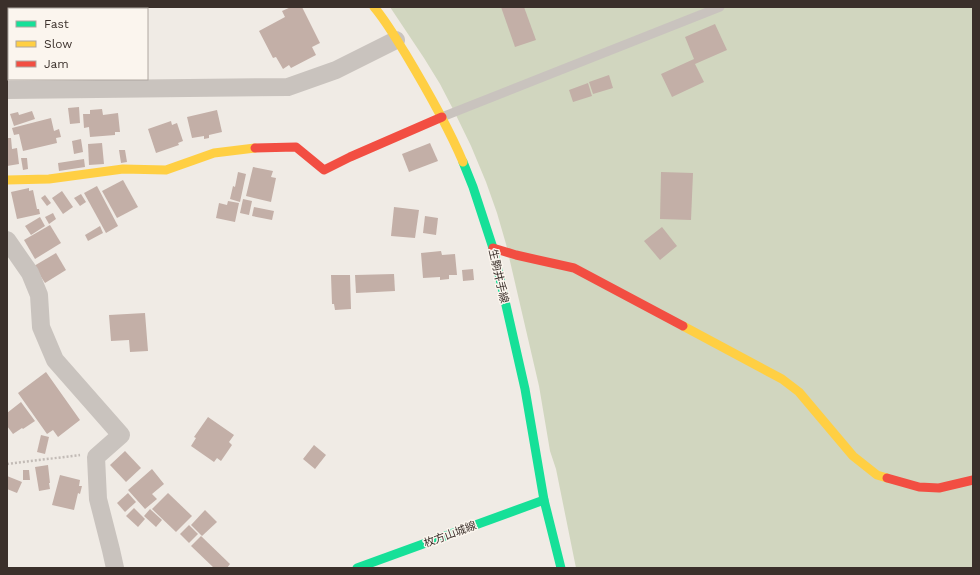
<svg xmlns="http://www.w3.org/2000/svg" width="980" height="575" viewBox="0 0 980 575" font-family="'Work Sans','Noto Sans JP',sans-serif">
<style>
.green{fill:#d1d6bf}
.building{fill:#c3afa7}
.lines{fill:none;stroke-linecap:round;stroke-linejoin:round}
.path{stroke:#c2bbb6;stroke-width:2.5;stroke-dasharray:2 2;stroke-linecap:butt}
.lane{stroke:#c9c3be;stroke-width:9}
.street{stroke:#c9c3be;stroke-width:18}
.fast{stroke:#16e098;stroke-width:9}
.slow{stroke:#ffcf43;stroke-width:9}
.jam{stroke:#f24e42;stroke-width:9}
.labels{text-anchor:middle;stroke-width:3;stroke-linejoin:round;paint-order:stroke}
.street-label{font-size:11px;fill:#3b302b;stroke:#fbf5ee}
</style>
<rect width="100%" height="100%" fill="#f0ebe5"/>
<polygon class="green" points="390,7 973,7 973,568 576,568 556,469 550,451 539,386 506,244 497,213 486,182 471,146 454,111 440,84 424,58"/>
<g class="building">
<polygon points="291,7 302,7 320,43 312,47 316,55 291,68 289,65 283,69 276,57 273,58 259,31 285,17 282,11"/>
<polygon points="501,7 524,7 536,40 515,47"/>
<polygon points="715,24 727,50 695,64 704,82 672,97 661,74 694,59 685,37"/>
<polygon points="609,75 613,88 593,94 589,82"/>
<polygon points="588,83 592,96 573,102 569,90"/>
<polygon points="79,107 80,123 70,124 68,108"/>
<polygon points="102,109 103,115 118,113 120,132 115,132 115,135 90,137 89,127 84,128 83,114 90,114 90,110"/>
<polygon points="217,110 222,132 209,135 209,138 204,139 204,136 192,138 187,117"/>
<polygon points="32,111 35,119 14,126 10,114 18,112 19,115"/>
<polygon points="51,118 54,131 59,129 61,137 56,138 57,143 23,151 19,134 14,135 12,128"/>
<polygon points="171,121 172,125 177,123 183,141 178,143 179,145 156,153 148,129"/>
<polygon points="7,138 11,138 12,149 17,148 19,164 7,166"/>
<polygon points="81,139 83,152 74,154 72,141"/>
<polygon points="102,143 104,164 89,165 88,144"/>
<polygon points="430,143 438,161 409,172 402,154"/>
<polygon points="119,150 125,150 127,162 121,163"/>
<polygon points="21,158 27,158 28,169 23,170"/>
<polygon points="84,159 85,167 59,171 58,163"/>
<polygon points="253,167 273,171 271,177 276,178 271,202 246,196"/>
<polygon points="238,172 246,174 240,202 230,199 233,186 235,187"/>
<polygon points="661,172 693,173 691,220 660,219"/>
<polygon points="123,180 138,207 117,218 102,191"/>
<polygon points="97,186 118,226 106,233 84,193"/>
<polygon points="29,188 29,191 33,190 37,209 39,209 40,214 17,219 11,192"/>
<polygon points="62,191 73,207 63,214 52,198"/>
<polygon points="81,194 86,202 80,206 74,198"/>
<polygon points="45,195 51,203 47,206 41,198"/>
<polygon points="243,199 252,201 249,215 240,213"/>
<polygon points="228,201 239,203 235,222 216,218 219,203 227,205"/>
<polygon points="254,207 274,211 272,220 252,216"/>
<polygon points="394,207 419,210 415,238 391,236"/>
<polygon points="53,213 56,219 49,224 45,217"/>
<polygon points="425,216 438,218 436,235 423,233"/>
<polygon points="40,217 45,226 31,235 25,226"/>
<polygon points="50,225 61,243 35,259 24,240"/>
<polygon points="100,226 103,233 88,241 85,235"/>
<polygon points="662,227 677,246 660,260 644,241"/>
<polygon points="441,251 442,255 455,254 457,275 449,275 449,279 440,280 440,277 423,278 421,253"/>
<polygon points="56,253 66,270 45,283 34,266"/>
<polygon points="473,269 474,280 463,281 462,270"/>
<polygon points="394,274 395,291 356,293 355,275"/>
<polygon points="331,275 350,275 351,309 335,310 334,304 332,304"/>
<polygon points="145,313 148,351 130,352 129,340 111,341 109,315"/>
<polygon points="46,372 80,420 58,437 53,430 47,434 18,393"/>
<polygon points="21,402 35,421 23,429 22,428 13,434 7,426 7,413"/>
<polygon points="208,417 234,435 229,442 232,445 221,461 217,458 214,462 191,446 196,438 194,437"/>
<polygon points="41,435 49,437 45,454 37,452"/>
<polygon points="314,445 326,455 315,469 303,459"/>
<polygon points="125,451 141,468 126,482 110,465"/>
<polygon points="48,465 50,483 49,483 50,489 39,491 35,467"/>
<polygon points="152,469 164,484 152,494 157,499 145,509 128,490"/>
<polygon points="23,470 29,470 30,480 23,480"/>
<polygon points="60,475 80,480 79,486 82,486 80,494 78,493 74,510 52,505"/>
<polygon points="7,476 22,482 17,493 7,489"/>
<polygon points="128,493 136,502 125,512 117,503"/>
<polygon points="168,493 192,516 176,532 152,509"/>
<polygon points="134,508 145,519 138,527 126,516"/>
<polygon points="150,509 162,520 156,527 144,516"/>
<polygon points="205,510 217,522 202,536 191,525"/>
<polygon points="189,525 198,534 189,543 180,534"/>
<polygon points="201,536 230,564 227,568 214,568 191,546"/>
</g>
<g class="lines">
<polyline class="path" points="7,464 80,455"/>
<polyline class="lane" points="442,117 720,7"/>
<g class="street">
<polyline points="25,9 25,7"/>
<polyline points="7,90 288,87 336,70 396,40"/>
<polyline points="7,240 30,273 39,295 41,327 55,360 121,435 96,457 98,499 111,550 115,568"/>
</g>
<g class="fast">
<polyline points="463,162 473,187 493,248 525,389 544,500 561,568"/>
<polyline points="357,568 544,500"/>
</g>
<g class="slow">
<path d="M374,7C386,21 395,37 405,53C426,88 447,124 463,162"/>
<polyline points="7,180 49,179 123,169 166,170 214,153 255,148"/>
<polyline points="683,326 782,379 799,392 853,456 877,475 887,478"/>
</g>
<g class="jam">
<polyline points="255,148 296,147 324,170 350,157 442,117"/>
<polyline points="493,248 516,255 574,268 683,326"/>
<polyline points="887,478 919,487 939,488 973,480"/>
</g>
</g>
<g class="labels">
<g class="street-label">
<text transform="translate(499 276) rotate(77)" y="4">生駒井手線</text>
<text transform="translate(450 534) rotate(-20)" y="4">枚方山城線</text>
</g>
</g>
<rect width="980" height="575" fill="none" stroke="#3b302b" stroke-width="16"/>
<rect x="8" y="8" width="140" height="72" fill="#fbf5ee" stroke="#aea6a0"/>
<rect x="16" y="21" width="20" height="6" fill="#16e098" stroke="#aea6a0"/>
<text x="44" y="28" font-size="12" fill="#3b302b">Fast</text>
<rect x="16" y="41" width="20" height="6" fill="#ffcf43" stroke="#aea6a0"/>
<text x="44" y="48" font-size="12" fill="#3b302b">Slow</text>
<rect x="16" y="61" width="20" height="6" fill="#f24e42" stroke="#aea6a0"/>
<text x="44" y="68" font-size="12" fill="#3b302b">Jam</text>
</svg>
